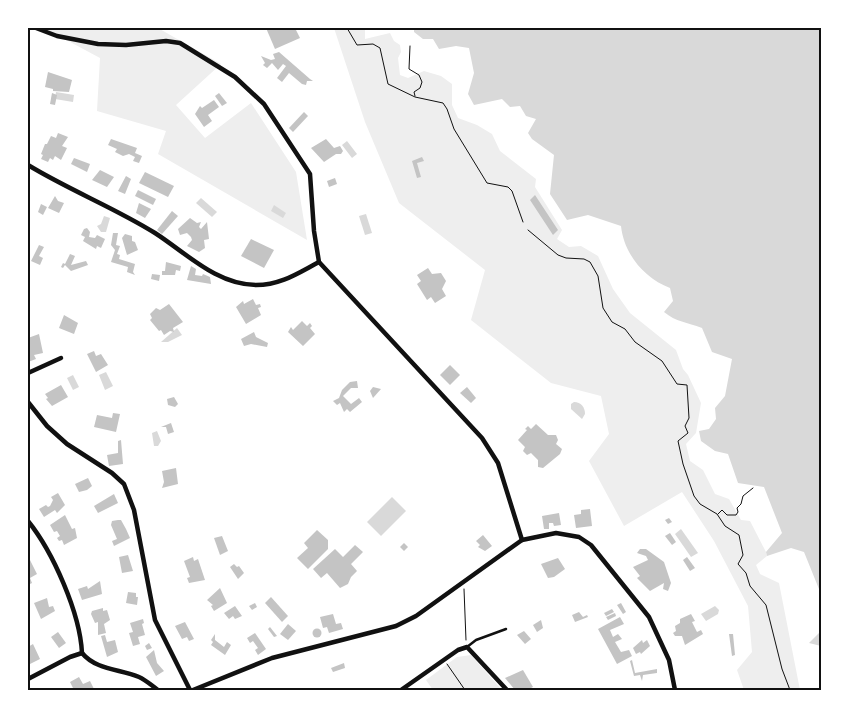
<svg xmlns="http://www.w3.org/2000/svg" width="849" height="718" viewBox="0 0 849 718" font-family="Inter,sans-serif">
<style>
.green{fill:#eee}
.water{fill:#d9d9d9}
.building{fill:#c4c4c4}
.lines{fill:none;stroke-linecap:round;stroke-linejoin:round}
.path{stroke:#111;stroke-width:1}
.service{stroke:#111;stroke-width:2.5}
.minor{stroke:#111;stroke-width:4.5}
.neatline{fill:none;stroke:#111;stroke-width:2}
</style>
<rect width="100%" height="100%" fill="#fff"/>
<g class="green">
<polygon points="44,28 158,28 221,64 176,105 205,138 251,103 296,172 307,240 158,154 166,131 97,111 100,58"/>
<polygon points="334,28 365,28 365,39 390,33 394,41 400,45 401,52 398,58 400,75 408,78 424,71 441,76 452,84 452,105 458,118 477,125 492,134 500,151 536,179 535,187 562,230 557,239 569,247 581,246 598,256 613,289 630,313 676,350 683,369 688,375 701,403 696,433 686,444 690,461 703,470 715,494 729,499 741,520 750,521 766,552 767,556 756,565 760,574 779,583 800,690 744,690 737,670 752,652 748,606 714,541 682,492 624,526 589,461 609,434 601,396 551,383 471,320 485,270 399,203 365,122"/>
<polygon points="471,655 502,690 433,690 426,680 457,657"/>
</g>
<g class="water">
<path d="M414,28H821V594L804,552L791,548L767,556L766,552L782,533L764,487L738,483L728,454L715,451L701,441L699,431L709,429L716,419L715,408L725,396L732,359L712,352L702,328C687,322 676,322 664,312L673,301L670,288C644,278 624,254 621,226L588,215L567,220L550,194L554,155L532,139L528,133L536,119L526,116L520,106L510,107L502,99L474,105L468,94L474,73L469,48L456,46L439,49L433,39H423L414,32Z"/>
<polygon points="56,92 74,95 73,102 55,99"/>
<polygon points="347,141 357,154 352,158 342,145"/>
<polygon points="201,198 217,212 212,217 196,203"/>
<polygon points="274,205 286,213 283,218 271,211"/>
<polygon points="366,214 372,233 365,235 359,216"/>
<polygon points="104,216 110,218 106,232 101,232 97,226 101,224"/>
<polygon points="177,328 182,335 168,342 161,342"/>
<polygon points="106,372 113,386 105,390 99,375"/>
<polygon points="73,375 79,387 73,390 67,378"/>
<path d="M574,402C581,402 585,407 585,414L582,419L571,409V404Z"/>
<polygon points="157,431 161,441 158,446 154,446 152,433"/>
<polygon points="392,497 406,511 381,536 367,522"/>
<polygon points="681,529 698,553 691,557 675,534"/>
<polygon points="715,606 719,610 718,614 706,621 701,614"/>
<polygon points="821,631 821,646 809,643"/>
</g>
<g class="building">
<polygon points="266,28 295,28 300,38 275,49"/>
<polygon points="279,52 310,79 313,81 307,81 306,85 302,84 289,73 282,82 277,78 286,66 283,64 278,70 272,63 267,68 263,65 265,63 261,56 271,60 275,59 273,54"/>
<polygon points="48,72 72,80 69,92 53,91 53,89 45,87"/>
<polygon points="52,93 57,95 55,105 50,104"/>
<polygon points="219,93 227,103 222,106 215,96"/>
<polygon points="214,100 219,107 208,115 212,121 204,127 195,114 200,106 202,108"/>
<polygon points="304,112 308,116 293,132 289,128"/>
<polygon points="58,133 68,137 62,146 67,148 61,160 55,156 53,160 50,158 48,162 41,159 43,155 41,154 45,144 47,144 51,136 56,138"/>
<polygon points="111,139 137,148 135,153 142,156 139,163 133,161 135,157 129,154 123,156 115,152 117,149 108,145"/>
<polygon points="326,139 334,148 340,146 343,151 341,154 336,154 324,162 311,148"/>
<polygon points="422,157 424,161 417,163 421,177 417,178 412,161"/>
<polygon points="74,158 90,164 87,172 71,164"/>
<polygon points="100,170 114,177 107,187 92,180"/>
<polygon points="145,172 174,186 168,197 139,183"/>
<polygon points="126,176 131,179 125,194 118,191"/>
<polygon points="335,178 337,184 329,187 327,181"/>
<polygon points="138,190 156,199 153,205 135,196"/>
<polygon points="535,195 558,230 553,235 530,200"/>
<polygon points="55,196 58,201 64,203 59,213 48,208"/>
<polygon points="139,203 151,209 145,218 136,213"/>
<polygon points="41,204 47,207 43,215 38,212"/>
<polygon points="172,211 178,216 162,234 157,230"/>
<polygon points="190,218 197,223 201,222 199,227 201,229 207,222 209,239 204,240 205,248 199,252 187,246 192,240 191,237 187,233 180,235 178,229"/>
<polygon points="87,228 90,232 89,237 95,238 97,235 105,239 101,248 97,246 96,249 83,241 85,237 81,235 84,229"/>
<polygon points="113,233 118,233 116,245 120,246 117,254 120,255 119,259 135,264 133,272 135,275 127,272 128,267 111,262 115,250 111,245"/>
<polygon points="125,234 132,236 132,241 135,242 138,250 127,255 122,238"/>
<polygon points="251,239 274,250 264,268 241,256"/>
<polygon points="39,245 44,247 39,256 43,258 40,265 31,261"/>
<polygon points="70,254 75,256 71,265 86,261 88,265 71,271 65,265 63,268 61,267 63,263 65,264"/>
<polygon points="166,262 181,266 180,271 176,270 175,275 162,275 162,271 165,271"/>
<polygon points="191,266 196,269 195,275 202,276 203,274 210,277 211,284 187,280"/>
<polygon points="428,268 432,274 441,273 446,281 442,289 446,296 435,303 431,297 427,300 417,284 421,281 417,275"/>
<polygon points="152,274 160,275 159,281 151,279"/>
<polygon points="253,299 256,305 260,304 261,307 258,308 261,315 246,324 236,307 243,301 244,304"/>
<polygon points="169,304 183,322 173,328 174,332 170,331 164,335 161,330 159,331 150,320 152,318 150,314 156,308 160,310"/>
<polygon points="64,315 78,323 74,334 59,328"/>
<polygon points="302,321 307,326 310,323 312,326 310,328 315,334 303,346 288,332 291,327 293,330"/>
<polygon points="254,332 256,337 268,343 267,347 251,344 244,346 241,339"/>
<polygon points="39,334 43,353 34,355 36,359 28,362 28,338"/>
<polygon points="94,351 96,356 101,354 108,365 96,372 87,354"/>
<polygon points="450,365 460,375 450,385 440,375"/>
<polygon points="357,381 358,388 351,388 343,396 351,404 359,398 362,402 350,412 347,409 344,412 340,403 337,405 333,401 339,398 342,390 350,382"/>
<polygon points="61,385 68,397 52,406 46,399 48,398 45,394"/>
<polygon points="373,387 381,389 373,398 370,391"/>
<polygon points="467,387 476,398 471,403 460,393"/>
<polygon points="174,397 178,404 175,407 168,405 167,399"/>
<polygon points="113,413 120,414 116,432 94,427 97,415 112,418"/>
<polygon points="171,423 174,432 168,434 166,427 161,427"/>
<polygon points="536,424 548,435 556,435 558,440 556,444 562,449 560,454 543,468 538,467 538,460 531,453 527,455 523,451 525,447 518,440 527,430 525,429 528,426 531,429"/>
<polygon points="121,440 123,464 109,466 107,455 118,453 118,441"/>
<polygon points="176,468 178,484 162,488 164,482 162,471"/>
<polygon points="88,478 92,486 87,490 79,492 75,484"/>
<polygon points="58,493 65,505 57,513 55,510 44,517 39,509 46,505 48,507 50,506 53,500 51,497"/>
<polygon points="114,494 118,503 98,513 94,506"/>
<polygon points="590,509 592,526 576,528 574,515 581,514 581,510"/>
<polygon points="559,513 561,525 554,526 553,523 549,523 549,529 544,529 542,516"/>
<polygon points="65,515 72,529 75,528 77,538 64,545 62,540 59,541 57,538 60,536 57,531 54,532 50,525"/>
<polygon points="669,518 672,522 668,524 665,520"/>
<polygon points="118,520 121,520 126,529 130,538 114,546 112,541 117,539 111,525 112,521"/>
<polygon points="317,530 328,540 328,549 308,569 297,558 308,548 304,543"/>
<polygon points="670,533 676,542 672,545 665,536"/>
<polygon points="483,535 492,546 485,551 478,547 480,545 476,541"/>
<polygon points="222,536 228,551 220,555 214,538"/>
<polygon points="404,543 408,547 404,551 400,547"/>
<polygon points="355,545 363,552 351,564 357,571 351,577 348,584 340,588 327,573 321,578 313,569 335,549 343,557"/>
<polygon points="640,549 646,549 664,562 671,583 668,591 663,589 664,583 650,591 637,578 640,576 633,567 648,560 646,556 637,553"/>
<polygon points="128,555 133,571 122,573 119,557"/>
<polygon points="193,557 194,561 198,559 205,580 189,583 187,578 190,577 184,561"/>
<polygon points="687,557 695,568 690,571 683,560"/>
<polygon points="558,558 565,569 554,577 548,578 541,564"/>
<polygon points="30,560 37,574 30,578 32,583 28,585 28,561"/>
<polygon points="234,564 237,567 239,566 244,573 238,579 230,567"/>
<polygon points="100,581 102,594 82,600 78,589 87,586 88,589"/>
<polygon points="220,588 227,603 214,611 211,606 213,605 207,600"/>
<polygon points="128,592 136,593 136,597 138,597 137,605 126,603"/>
<polygon points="271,597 288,616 282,622 265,603"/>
<polygon points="47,598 49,607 53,606 55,611 41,619 34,603"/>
<polygon points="255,603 257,607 252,610 249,606"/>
<polygon points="621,603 626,612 623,614 617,605"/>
<polygon points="235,606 242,616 235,619 233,616 229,619 224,613"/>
<polygon points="103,608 103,611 107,610 110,620 104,624 106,633 98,635 98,622 95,623 91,614 92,611"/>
<polygon points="612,609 614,612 606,616 604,613"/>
<polygon points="579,612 583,617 587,615 588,617 575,622 572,615"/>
<polygon points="615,613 616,616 608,620 606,617"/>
<polygon points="333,614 336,624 341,623 343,629 329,633 327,627 323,628 320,617"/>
<polygon points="691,614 695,621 692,622 697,632 701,630 703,634 685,645 682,636 675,636 673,633 676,631 675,626 680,623 680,619"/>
<polygon points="620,617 624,624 610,630 613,637 618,634 622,639 615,642 621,652 629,650 632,656 617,664 598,629"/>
<polygon points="143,619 144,623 142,624 145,635 138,637 140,644 133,646 129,633 133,632 130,623"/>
<polygon points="541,620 543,628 537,632 533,625"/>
<polygon points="185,622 194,639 189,641 187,637 182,639 175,626"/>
<polygon points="288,624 296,631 288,640 280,634"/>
<polygon points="270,627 277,636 274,637 268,629"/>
<circle cx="317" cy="633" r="4.5"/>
<polygon points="524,631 531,639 525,644 517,635"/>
<polygon points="58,632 66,643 59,648 51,637"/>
<polygon points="255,633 266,649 258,655 255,650 258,648 253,641 250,643 247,638"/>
<polygon points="215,634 215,640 224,647 227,642 231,645 225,655 211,645 213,642 211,640"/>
<polygon points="729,634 733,634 735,655 732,656"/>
<polygon points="105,635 107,642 115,640 118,652 107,657 101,636"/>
<polygon points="642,640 643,643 647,640 650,646 641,654 640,652 636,654 633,648"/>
<polygon points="149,643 152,648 147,650 145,646"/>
<polygon points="33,644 40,659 28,665 28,647"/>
<polygon points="154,650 157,663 164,671 156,676 146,657"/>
<polygon points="632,660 635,673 657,669 657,673 643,675 642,681 640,675 634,676 630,661"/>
<polygon points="344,663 345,668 333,672 331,668"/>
<polygon points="523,670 533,687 527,690 515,690 505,678"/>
<polygon points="79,677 83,684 90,681 94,689 74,690 70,682"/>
</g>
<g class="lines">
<g class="path">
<polyline points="347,28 357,45 373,44 380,48 388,84 415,97 443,103 447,109 454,129 487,183 508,187 512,191 523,222"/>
<polyline points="410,46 409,69 419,75 422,82 420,88 414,92 415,96"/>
<polyline points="528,230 558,255 566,258 584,259 590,262 598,276 603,308 612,322 625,329 635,342 662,361 677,384 687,385 689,418 685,426 688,433 678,441 683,464 694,496 700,504 717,514 725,526 739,535 743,555 738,564 746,573 750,586 766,605 782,669 790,690"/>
<polyline points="718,514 722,510 727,515 736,515 738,512 737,508 741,504 743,496 753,488"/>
<polyline points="464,589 466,640"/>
<polyline points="447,664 465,690"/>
</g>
<polyline class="service" points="467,647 476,640 506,629"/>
<g class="minor">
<polyline points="36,28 57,36 98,44 126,45 166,41 180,43 235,77 264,104 310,174 314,231 319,262 482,438 498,463 522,540"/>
<path d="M28,165C69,190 115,208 155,233C186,253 217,285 256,285C281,285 298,273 319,262"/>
<polyline points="28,373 61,358"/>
<polyline points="28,402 47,426 67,444 112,473 124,484 134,510 155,620 190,690"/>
<path d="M28,521C53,552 80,613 82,653"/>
<path d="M82,653C96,670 120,669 139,677C146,680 152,686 158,690"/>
<polyline points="28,679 70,657 82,653"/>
<polyline points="193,690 272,658 396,626 416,616 522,540 556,533 579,537 591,545 649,617 669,660 675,690"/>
<polyline points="401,690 458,650 467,647 507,690"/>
</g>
</g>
<rect width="849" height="718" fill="none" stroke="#ffffff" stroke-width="58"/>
<rect x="29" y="29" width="791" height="660" class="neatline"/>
</svg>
